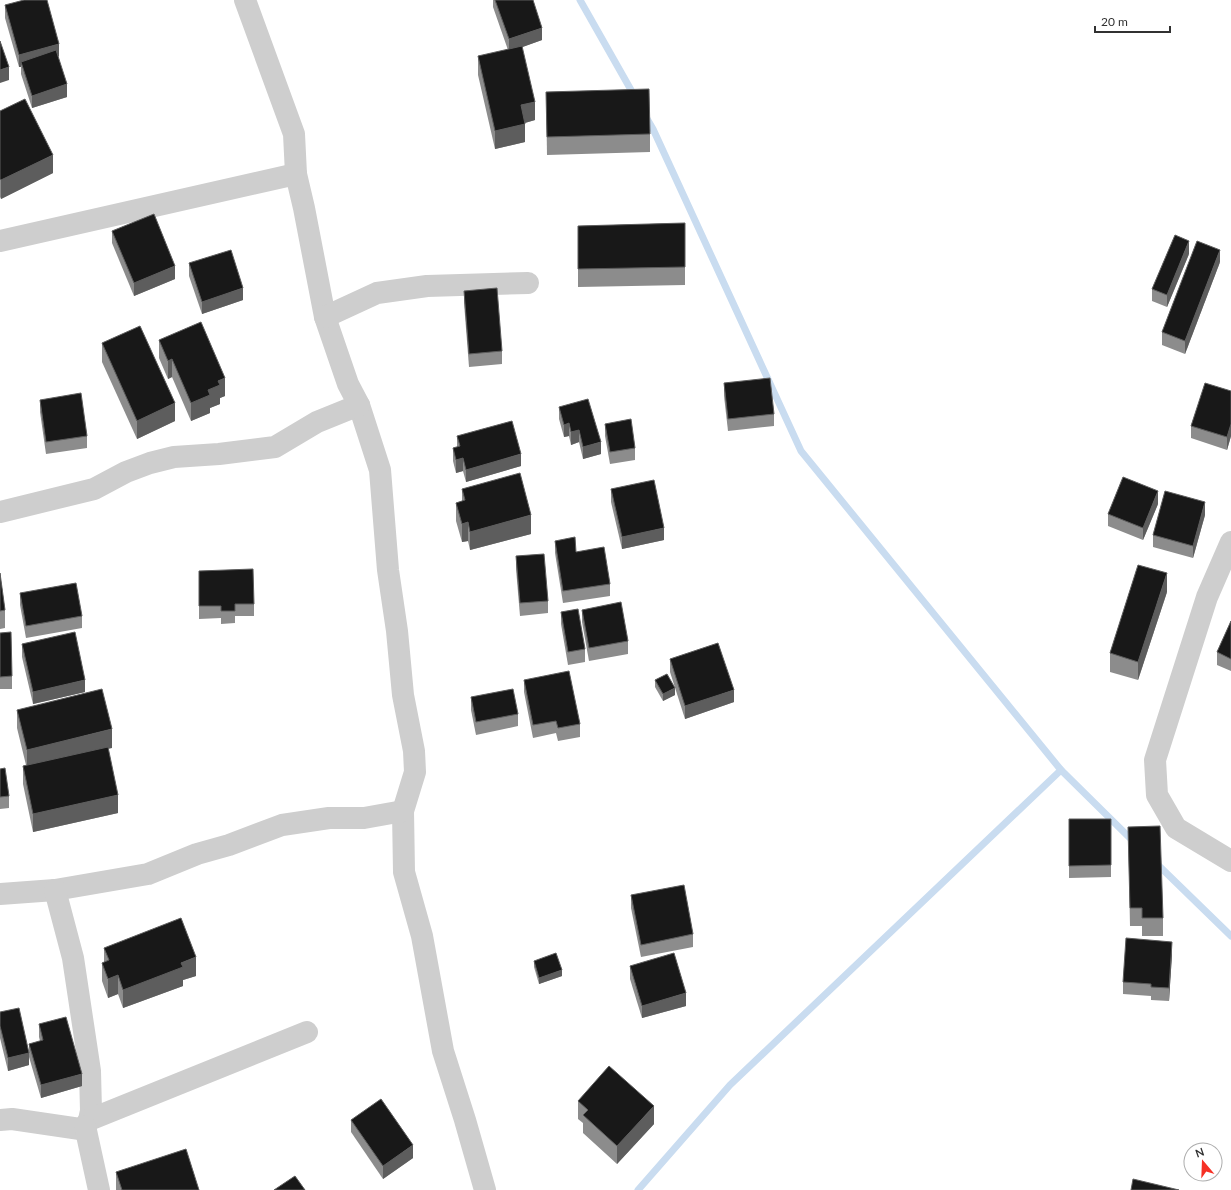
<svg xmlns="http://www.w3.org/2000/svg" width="1231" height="1190" viewBox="0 0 1231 1190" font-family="Lato,sans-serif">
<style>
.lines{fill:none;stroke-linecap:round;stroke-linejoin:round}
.stream{stroke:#c9dcf0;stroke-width:7}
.minor{stroke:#cecece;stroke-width:22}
.wall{fill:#8c8c8c}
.shaded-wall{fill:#5d5d5d}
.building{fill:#181818;stroke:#5d5d5d}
</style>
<rect width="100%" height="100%" fill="#fff"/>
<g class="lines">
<g class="stream">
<polyline points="580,0 635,97"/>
<polyline points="646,117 653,129 801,451 1061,770 1135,843"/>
<polyline points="1155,862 1231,936"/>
<polyline points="638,1190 730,1085 1061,770"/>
</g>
<g class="minor">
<polyline points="245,0 294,134 296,174"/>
<polyline points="0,241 296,174 304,208 325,317 348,384 359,405 380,470 388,570 397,631 403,695 414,751 415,772 403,811 404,872 422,936 443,1051 465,1120 485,1190"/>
<polyline points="325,317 377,293 427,286 528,283"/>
<polyline points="0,512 94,489 126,472 150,463 174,457 219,454 275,447 317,422 359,405"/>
<polyline points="1231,542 1207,597 1155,760 1157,795 1176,828 1231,861"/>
<polyline points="0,894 55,890 148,874 197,854 229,845 282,825 329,818 364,818 403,811"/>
<polyline points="0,1120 12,1119 80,1129 85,1126 89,1120 91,1111 90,1071 73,958 55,890"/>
<polyline points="89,1120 307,1032"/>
<polyline points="85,1126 99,1190"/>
</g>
</g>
<g class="wall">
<polygon points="493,0 533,0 542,40 522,47 535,120 525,123 525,142 495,149 478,75 478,56 508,50 493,7"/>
<polygon points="5,5 59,56 58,57 67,97 32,108 21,74 21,67 19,67 5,18"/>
<polygon points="546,92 650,134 650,152 547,155"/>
<polygon points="0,111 53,173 1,199 0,197"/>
<polygon points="685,223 685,285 578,287 578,226"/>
<polygon points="112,231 175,279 134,296 112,243"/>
<polygon points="1189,254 1167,307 1152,301 1152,289"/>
<polygon points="1220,262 1185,354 1162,345 1162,332"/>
<polygon points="189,263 243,300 202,314 189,276"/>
<polygon points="464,291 502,351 502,364 469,367 464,303"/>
<polygon points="159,340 225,396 220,398 220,404 210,408 210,413 191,421 172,377 168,379 159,358"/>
<polygon points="102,343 175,421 137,439 102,362"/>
<polygon points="724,383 774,414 774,426 728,431 724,396"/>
<polygon points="1231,391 1231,436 1227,450 1191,438 1191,426"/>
<polygon points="40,400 87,436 87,448 46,454 40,412"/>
<polygon points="559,407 601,454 583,459 579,442 571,445 569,436 564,437 559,419"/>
<polygon points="605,424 635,448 635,460 610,464 605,436"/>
<polygon points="457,436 521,466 466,482 463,471 456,473 453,461 453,448 457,447"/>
<polygon points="462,489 531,534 470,550 468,541 462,542 456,521 456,503 462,501"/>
<polygon points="611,489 664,540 622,549 611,502"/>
<polygon points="1158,504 1143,540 1108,526 1108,514"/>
<polygon points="1205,515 1193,558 1153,547 1153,535"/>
<polygon points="555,541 610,584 610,596 563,603 555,553"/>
<polygon points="516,556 548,601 548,613 520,616 516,569"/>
<polygon points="199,571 254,604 254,616 235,616 235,623 221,624 221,618 199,619"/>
<polygon points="0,573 5,610 5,628 0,629"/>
<polygon points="1167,592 1138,680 1110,672 1110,653"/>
<polygon points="20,593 82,616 82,628 26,638 20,605"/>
<polygon points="582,610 628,641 628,654 589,661 582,622"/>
<polygon points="561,612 585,649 585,662 568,665 561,624"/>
<polygon points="1231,621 1231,671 1217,665 1217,652"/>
<polygon points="0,633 12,676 12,689 0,689"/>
<polygon points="22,644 85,692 33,704 22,657"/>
<polygon points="670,659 734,702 685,719 670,672"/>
<polygon points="524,680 580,724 580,737 558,741 556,733 533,738 524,692"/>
<polygon points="655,680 675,695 663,701 655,687"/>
<polygon points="471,697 518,714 518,726 476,735 471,710"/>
<polygon points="17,710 112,748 108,748 118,813 33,832 23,784 23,766 26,765 17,728"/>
<polygon points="0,769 9,796 9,808 0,809"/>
<polygon points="1069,819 1111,819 1111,877 1069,878"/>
<polygon points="1128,827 1163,918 1163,936 1142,936 1142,926 1130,926"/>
<polygon points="631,895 693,934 693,947 641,957 631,908"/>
<polygon points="104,948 196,976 183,980 183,986 123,1008 118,994 108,998 102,981 102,963 104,962"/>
<polygon points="1172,954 1169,1001 1151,1000 1151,996 1123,994 1123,982"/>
<polygon points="534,961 562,976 539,984 534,967"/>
<polygon points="630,966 686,1006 642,1018 630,979"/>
<polygon points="0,1012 29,1052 29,1044 40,1041 39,1037 39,1024 82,1086 41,1098 29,1057 29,1065 8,1071 0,1038"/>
<polygon points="578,1101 654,1124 617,1164 583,1133 583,1123 578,1119"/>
<polygon points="351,1120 413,1158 383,1179 351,1132"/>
<polygon points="116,1172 199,1190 116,1190"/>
</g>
<g class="shaded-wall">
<polygon points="542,28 542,40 509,52 509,39"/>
<polygon points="59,44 59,56 22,66 21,62 21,67 19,67 19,55"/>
<polygon points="9,67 9,80 0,83 0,70"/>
<polygon points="67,84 67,97 32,108 32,96"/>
<polygon points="535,102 535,120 521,124 521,105"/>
<polygon points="525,124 525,142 495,149 495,131"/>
<polygon points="53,155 53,173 1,199 1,180"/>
<polygon points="1189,241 1189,254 1167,307 1167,295"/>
<polygon points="1220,250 1220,262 1185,354 1185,341"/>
<polygon points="175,266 175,279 134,296 134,283"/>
<polygon points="243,288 243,300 202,314 202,302"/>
<polygon points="172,359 172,377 168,379 168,361"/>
<polygon points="225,378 225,396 220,398 220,404 210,408 210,413 191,421 191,403 208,390 218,381"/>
<polygon points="175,403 175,421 137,439 137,421"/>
<polygon points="569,423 569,436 564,437 564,425"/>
<polygon points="1231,424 1231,436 1227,450 1227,437"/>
<polygon points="579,430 579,442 571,445 571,432"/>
<polygon points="601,442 601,454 583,459 583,447"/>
<polygon points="521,454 521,466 466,482 466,470"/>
<polygon points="463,458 463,471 456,473 456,460"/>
<polygon points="1158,491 1158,504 1143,540 1143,528"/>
<polygon points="1205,502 1205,515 1193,558 1193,546"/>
<polygon points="531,515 531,534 470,550 470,532"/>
<polygon points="468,522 468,541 462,542 462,524"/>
<polygon points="664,528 664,540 622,549 622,537"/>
<polygon points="1167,573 1167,592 1138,680 1138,662"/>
<polygon points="85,680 85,692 33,704 33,692"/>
<polygon points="675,688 675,695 663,701 663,694"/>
<polygon points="734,690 734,702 685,719 685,706"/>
<polygon points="112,729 112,748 27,769 27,750"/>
<polygon points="118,795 118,813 33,832 33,814"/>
<polygon points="1172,942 1172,954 1169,1001 1169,988"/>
<polygon points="196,957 196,976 183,980 183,986 123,1008 123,990 181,963"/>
<polygon points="562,970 562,976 539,984 539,978"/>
<polygon points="118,975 118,994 108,998 108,979"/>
<polygon points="686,993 686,1006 642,1018 642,1006"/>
<polygon points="29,1053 29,1065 8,1071 8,1058"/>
<polygon points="82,1074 82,1086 41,1098 41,1085"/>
<polygon points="654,1106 654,1124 617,1164 617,1146"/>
<polygon points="413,1145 413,1158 383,1179 383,1166"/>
</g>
<g class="building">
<polygon points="24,0 47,0 59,44 19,55 5,5"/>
<polygon points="495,0 533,0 542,28 509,39"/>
<polygon points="0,41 9,67 0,70"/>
<polygon points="522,46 535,102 521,105 525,124 495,131 478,56"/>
<polygon points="56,50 67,84 32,96 21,62"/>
<polygon points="649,89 650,134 547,137 546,92"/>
<polygon points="25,99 53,155 1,180 0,179 0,111"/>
<polygon points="154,214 175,266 134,283 112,231"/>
<polygon points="685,223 685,267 578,269 578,226"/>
<polygon points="1175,235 1189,241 1167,295 1152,289"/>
<polygon points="1197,241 1220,250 1185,341 1162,332"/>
<polygon points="231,250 243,288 202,302 189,263"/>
<polygon points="497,288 502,351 469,354 464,291"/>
<polygon points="201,322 225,378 218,381 220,385 208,390 210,395 191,403 172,359 168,361 159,340"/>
<polygon points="140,326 175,403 137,421 102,343"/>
<polygon points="770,378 774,414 728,419 724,383"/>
<polygon points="1205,383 1231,391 1231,424 1227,437 1191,426"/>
<polygon points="81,393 87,436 46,442 40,400"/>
<polygon points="588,399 601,442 583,447 579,430 571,432 569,423 564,425 559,407"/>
<polygon points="631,419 635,448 610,452 605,424"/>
<polygon points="512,421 521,454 466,470 463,458 456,460 453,448 460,446 457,436"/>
<polygon points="520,473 531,515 470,532 468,522 462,524 456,503 465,500 462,489"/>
<polygon points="1123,477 1158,491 1143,528 1108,514"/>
<polygon points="654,480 664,528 622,537 611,489"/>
<polygon points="1165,491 1205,502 1193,546 1153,535"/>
<polygon points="575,537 576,552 604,547 610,584 563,591 555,541"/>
<polygon points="544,554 548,601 520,603 516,556"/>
<polygon points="1138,565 1167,573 1138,662 1110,653"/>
<polygon points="253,569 254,604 235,604 235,611 221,611 221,606 199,606 199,571"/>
<polygon points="0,573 5,610 0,611"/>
<polygon points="76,583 82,616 26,626 20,593"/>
<polygon points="621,602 628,641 589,648 582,610"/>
<polygon points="578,609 585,649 568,652 561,612"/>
<polygon points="1231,621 1231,659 1217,652"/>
<polygon points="11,632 12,676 0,677 0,633"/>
<polygon points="75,632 85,680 33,692 22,644"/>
<polygon points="718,643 734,690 685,706 670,659"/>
<polygon points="569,671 580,724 558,728 556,721 533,725 524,680"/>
<polygon points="667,674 675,688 663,694 655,680"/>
<polygon points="102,689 112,729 27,750 17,710"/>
<polygon points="513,689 518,714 476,722 471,697"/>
<polygon points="108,747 118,795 33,814 23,766"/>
<polygon points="5,768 9,796 0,797 0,769"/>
<polygon points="1069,819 1111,819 1111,865 1069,866"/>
<polygon points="1160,826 1163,918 1142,918 1142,908 1130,908 1128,827"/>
<polygon points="684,885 693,934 641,945 631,895"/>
<polygon points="181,918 196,957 181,963 183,967 123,990 118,975 108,979 102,963 109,960 104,948"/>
<polygon points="1126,938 1172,942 1169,988 1151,987 1151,984 1123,982"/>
<polygon points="556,953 562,970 539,978 534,961"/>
<polygon points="674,953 686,993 642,1006 630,966"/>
<polygon points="19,1008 29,1053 8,1058 0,1026 0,1012"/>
<polygon points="66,1017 82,1074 41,1085 29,1044 43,1040 39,1024"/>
<polygon points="609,1066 654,1106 617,1146 583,1115 588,1110 578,1101"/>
<polygon points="381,1099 413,1145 383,1166 351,1120"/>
<polygon points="186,1149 199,1190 122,1190 116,1172"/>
<polygon points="295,1176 305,1190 274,1190"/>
<polygon points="1133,1179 1179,1190 1131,1190"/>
</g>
<g transform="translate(1203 1162) rotate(341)"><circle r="19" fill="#ffffff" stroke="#adadad"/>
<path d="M0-3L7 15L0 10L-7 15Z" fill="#f63025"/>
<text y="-6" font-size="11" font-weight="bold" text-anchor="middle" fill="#313131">N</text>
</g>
<path d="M1095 26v6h75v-6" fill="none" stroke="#313131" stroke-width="2"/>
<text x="1101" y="26" font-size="12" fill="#313131" stroke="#ffffff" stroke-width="3" paint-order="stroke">20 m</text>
</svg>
